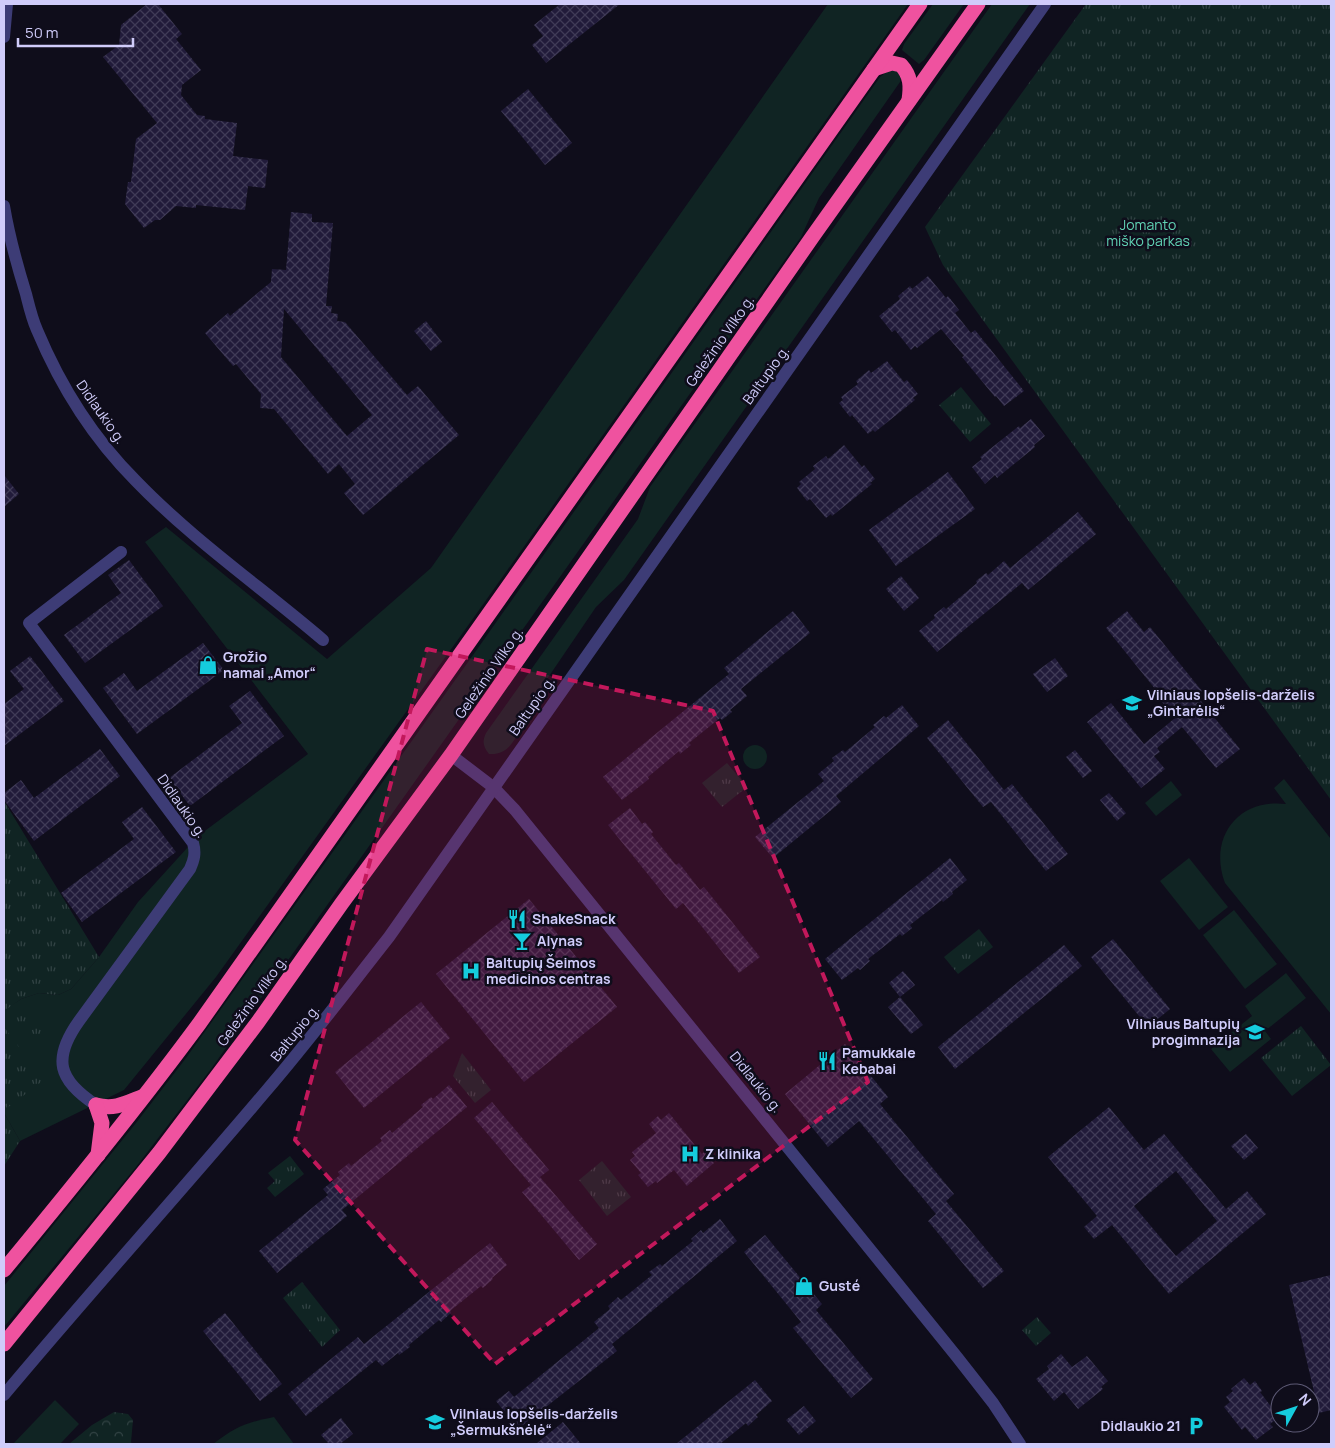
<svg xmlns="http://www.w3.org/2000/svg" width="1335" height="1448" viewBox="0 0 1335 1448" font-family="Manrope,sans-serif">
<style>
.green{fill:#102423}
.forest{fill:url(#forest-crowns)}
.park{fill:url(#park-tufts)}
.building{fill:url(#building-cross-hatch);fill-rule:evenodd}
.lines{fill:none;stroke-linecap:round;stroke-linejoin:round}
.minor{stroke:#3d3c76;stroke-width:12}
.highway{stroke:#ef529f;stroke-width:15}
.marked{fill:#c2185b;fill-opacity:0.2;stroke:#c2185b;stroke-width:4;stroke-dasharray:10 6;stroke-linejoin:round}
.labels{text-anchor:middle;stroke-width:5;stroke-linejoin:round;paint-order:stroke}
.park-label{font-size:14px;fill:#60d2b4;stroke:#0f0d1b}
.street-label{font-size:14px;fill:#d0ccfa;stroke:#0f0d1b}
.poi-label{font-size:14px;font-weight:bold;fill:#d0ccfa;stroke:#0f0d1b;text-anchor:start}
</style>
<defs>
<pattern id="forest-crowns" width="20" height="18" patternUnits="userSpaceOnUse" patternTransform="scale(1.25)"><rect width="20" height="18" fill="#102423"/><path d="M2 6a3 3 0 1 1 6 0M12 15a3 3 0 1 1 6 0" fill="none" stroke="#324344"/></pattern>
<pattern id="park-tufts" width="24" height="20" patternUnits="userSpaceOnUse" patternTransform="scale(1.25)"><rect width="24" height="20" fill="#102423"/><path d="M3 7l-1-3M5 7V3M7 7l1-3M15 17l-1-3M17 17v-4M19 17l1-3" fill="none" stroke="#324344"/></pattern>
<pattern id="building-cross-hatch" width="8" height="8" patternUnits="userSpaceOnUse" patternTransform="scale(1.25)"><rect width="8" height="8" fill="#211b3a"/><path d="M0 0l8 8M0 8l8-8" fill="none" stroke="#403b57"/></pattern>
</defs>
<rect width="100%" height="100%" fill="#0f0d1b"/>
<g class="green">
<polygon points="828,4 908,4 472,620 216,977 124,1090 20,1141 4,1113 4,1010 21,999 39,993 58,995 71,989 99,957 138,902 198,836 308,754 145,542 166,527 327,659 431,568"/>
<polygon points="933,4 964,4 924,60 919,64 902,50 904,44"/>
<path d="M992,4H1030L624,580L596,607L522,716L523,726C513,741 509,755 489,754C483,746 482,742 486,733L638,519L650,487Z"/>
<polygon points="889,70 897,71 901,77 900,82 819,198 801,237 211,1069 136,1167 4,1327 4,1286 136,1123 186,1058 478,648 880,77"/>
<circle cx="755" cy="757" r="12"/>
<path d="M1284,779L1331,839V1014L1225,883C1208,838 1238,798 1286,804L1274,788Z"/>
<polygon points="1171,781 1182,795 1156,816 1145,803"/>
<polygon points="1189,858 1228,907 1199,930 1160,881"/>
<polygon points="1234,910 1277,964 1245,989 1203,935"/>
<polygon points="1286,973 1306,998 1265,1031 1271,1039 1230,1072 1211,1049 1252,1016 1245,1006"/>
<polygon points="55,1400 79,1424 60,1444 13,1444"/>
<path d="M274,1417L294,1444H213C237,1426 245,1423 274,1417Z"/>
</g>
<polygon class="forest" points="114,1412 128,1414 133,1420 131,1442 132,1444 69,1444 92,1425"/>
<g class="park">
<polygon points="1086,4 1331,4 1331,800 943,265 925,227"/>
<polygon points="961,387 991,424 970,442 939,405"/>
<polygon points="727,763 747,787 722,807 702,783"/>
<polygon points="4,801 99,957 71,989 58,995 39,993 21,999 4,1011"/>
<polygon points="979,929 993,947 958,974 944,957"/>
<polygon points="29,1006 49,1032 31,1046 10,1020"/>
<polygon points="1301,1026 1331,1065 1292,1096 1261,1058"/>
<polygon points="4,1027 44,1080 7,1108 4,1104"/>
<polygon points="462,1053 491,1090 475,1103 453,1076"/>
<polygon points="4,1113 20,1141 4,1166"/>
<polygon points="290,1156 304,1174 275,1197 267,1188 275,1181 268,1173"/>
<polygon points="602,1161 631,1197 607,1216 579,1180"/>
<polygon points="302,1282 340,1330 322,1347 283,1298"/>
<polygon points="1037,1317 1051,1333 1036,1346 1022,1330"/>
</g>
<g class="building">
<polygon points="147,4 158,4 182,34 176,39 201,70 182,85 181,95 197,115 205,116 205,119 237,123 233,156 268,160 265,188 248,186 245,210 196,205 196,208 176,206 160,220 155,220 144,228 125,204 128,182 131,182 136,139 157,123 103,57 119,45 121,25"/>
<polygon points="560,4 620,4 546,63 532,45 543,36 534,25"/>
<polygon points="528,89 572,143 545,165 501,111"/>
<path d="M291,212L312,214V222L333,223L326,306H332L331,313L338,314L337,321L345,322L407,395L418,386L459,435L363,515L344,493L355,484L339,464L328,474L274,409L260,408L261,394L236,364L233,366L205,333L228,313L230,316L271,282L272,269L286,270ZM284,309L372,415L347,436L281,357Z"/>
<polygon points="928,276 946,298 948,296 959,310 955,313 971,333 975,330 1024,391 1004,406 996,396 995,397 962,357 964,356 941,329 917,348 915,346 911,350 895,330 892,332 879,316 900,299 898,296 910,286 912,289"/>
<polygon points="426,321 442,342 431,351 414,331"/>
<polygon points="887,361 904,382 907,380 918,394 913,398 915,400 875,432 873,430 868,434 852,415 850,417 839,403 843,400 841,397 858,384 856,381 869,370 871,373"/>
<polygon points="1031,419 1045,436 1034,445 1035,447 997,478 995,475 985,484 972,467 982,459 980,457 1019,426 1020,428"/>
<polygon points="844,445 862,467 864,465 875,479 870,483 872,484 832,516 831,514 826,518 810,499 807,501 797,488 801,484 799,482 815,469 813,466 826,456 828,459"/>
<polygon points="948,472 975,509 896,566 869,530"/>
<polygon points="4,475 19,494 4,507"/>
<polygon points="1078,512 1096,534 1028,590 1022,583 937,652 919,631 935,618 934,615 944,607 946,609 977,583 976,581 986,573 988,575 1004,561 1010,568"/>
<polygon points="129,560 163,606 85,663 64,635 121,593 108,575"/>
<polygon points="901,576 919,598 904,611 886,589"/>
<polygon points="793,611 810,633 741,689 747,696 730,710 732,712 722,720 720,718 689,743 691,745 680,754 679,751 648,777 649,779 622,800 603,777 729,674 724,668"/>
<polygon points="1127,611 1144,632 1150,627 1202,691 1196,695 1240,749 1216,768 1182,727 1157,748 1160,752 1154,756 1165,769 1141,788 1087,722 1111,703 1144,744 1175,718 1162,702 1164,700 1106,628"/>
<polygon points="203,643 224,670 137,734 103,688 124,673 137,691"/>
<polygon points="30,656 64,701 4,746 4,704 24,689 10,671"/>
<polygon points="1055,658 1068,676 1047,692 1033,674"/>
<polygon points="250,691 284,736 190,806 169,778 242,723 229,706"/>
<polygon points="902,705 919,726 836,796 841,802 773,858 755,837 824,781 818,774 834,761 832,758 843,750 845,752 875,727 873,725 884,716 886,718"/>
<polygon points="948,720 1004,790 1012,784 1068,854 1046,871 991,802 983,807 927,738"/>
<polygon points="100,749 120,776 34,841 4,800 4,793 21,780 34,798"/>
<polygon points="1075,750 1092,771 1083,778 1066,757"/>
<polygon points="1109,793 1126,813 1117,821 1100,800"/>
<polygon points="142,807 176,852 82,922 61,893 134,839 122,822"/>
<polygon points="630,808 642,824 645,822 653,832 651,834 676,865 679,863 700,890 704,887 760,957 739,973 683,903 676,909 608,825"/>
<polygon points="950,858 967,880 952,892 953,894 943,902 942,900 910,925 912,928 902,936 900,934 868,959 870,961 860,970 858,968 842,980 825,959"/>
<polygon points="529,899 617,1007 524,1082 436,974"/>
<polygon points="1113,939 1170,1009 1148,1027 1091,957"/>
<polygon points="1064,945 1082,966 955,1069 938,1047"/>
<polygon points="903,971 915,985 900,997 889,983"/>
<polygon points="900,997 923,1025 911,1034 888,1007"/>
<polygon points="421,1002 450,1038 364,1108 335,1072"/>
<polygon points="845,1044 888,1097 880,1104 954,1194 946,1201 1004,1271 983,1288 928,1221 936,1214 859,1121 828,1147 785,1094"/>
<polygon points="449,1085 467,1107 342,1210 347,1216 277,1273 259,1251 328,1195 323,1189 340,1175 338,1172 349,1163 351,1166 382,1141 380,1138 390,1130 392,1133 423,1107 421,1105 431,1097 433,1099"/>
<polygon points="492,1102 549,1170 540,1177 597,1244 579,1260 522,1192 531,1185 474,1118"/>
<path d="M1109,1107L1144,1150L1164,1134L1226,1209L1247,1191L1266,1214L1169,1294L1112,1225L1094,1239L1084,1227L1097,1216L1048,1157ZM1176,1171L1217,1221L1176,1256L1134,1206Z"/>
<polygon points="669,1113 702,1154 705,1151 714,1163 687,1186 674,1170 657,1183 656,1181 648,1187 638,1175 641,1173 630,1160 635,1156 632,1152 656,1133 649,1124 658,1116 661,1120"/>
<polygon points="1246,1134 1258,1148 1244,1160 1231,1146"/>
<polygon points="720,1219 737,1241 612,1344 617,1351 518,1429 496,1401 509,1391 514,1397 599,1328 594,1322 610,1309 608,1306 618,1297 621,1300 652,1275 649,1272 660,1264 662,1266 693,1241 691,1239 701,1230 703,1233"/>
<polygon points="765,1235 822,1304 816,1310 873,1379 851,1398 793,1328 801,1322 744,1252"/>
<polygon points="490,1243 507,1265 492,1278 493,1279 483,1288 481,1286 450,1311 451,1313 441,1322 439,1320 409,1345 410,1347 399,1355 398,1353 382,1366 376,1360 306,1416 288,1394 358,1337 364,1344"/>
<polygon points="1331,1275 1331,1410 1319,1413 1289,1285"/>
<polygon points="225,1313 282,1384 260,1401 203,1331"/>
<polygon points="1061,1354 1072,1367 1087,1356 1108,1381 1101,1387 1103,1389 1078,1409 1064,1392 1054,1401 1036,1379 1049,1369 1047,1366"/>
<polygon points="1244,1378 1250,1385 1255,1381 1262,1391 1260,1392 1279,1417 1270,1424 1273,1427 1256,1440 1245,1427 1242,1430 1224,1407 1230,1402 1226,1397 1233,1391 1231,1389"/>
<polygon points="755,1380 772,1401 756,1415 758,1417 748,1426 746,1423 720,1444 676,1444"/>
<polygon points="804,1406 816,1421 799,1435 786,1420"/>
<polygon points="341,1418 353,1434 340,1444 329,1444 321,1435"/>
<polygon points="563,1422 581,1444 536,1444"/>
</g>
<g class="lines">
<g class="minor">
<polyline points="4,37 7,4"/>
<path d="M4,206C9,236 17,265 26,294C29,306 32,319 37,330C60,385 94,439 136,481C193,540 261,587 323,640"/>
<polyline points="451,755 493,787 515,810 957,1357 993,1403 1020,1444"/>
<path d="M96,1105C58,1080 52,1059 79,1021L190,869C194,860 196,853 193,843L29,623L121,552"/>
<path d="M4,1395C90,1292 180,1193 266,1091C309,1041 348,989 389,937L1045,4"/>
</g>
<g class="highway">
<path d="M874,69L892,63L901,65C911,76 911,86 909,100"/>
<path d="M96,1105C115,1110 126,1103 144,1096"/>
<polyline points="96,1105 102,1123 98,1155"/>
<path d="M4,1270C71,1189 137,1108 199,1024L920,4"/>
<polyline points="4,1344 159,1153 258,1022 342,903 451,755 813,236 978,4"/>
</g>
</g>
<path class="marked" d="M427,649L713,711L868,1082L495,1364L295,1140Z"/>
<defs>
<g id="shop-bare" transform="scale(1.5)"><path d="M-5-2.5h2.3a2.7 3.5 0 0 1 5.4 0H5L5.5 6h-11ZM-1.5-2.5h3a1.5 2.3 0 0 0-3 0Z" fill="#15ccdd" stroke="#0f0d1b" stroke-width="2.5" paint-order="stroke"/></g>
<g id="school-bare" transform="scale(1.5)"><path d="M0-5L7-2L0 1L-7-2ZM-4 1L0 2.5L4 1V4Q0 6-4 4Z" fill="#15ccdd" stroke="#0f0d1b" stroke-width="2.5" paint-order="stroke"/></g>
<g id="restaurant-bare" transform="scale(1.5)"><path d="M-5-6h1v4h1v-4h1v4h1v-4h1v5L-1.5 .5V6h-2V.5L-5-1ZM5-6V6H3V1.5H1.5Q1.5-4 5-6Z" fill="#15ccdd" stroke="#0f0d1b" stroke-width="2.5" paint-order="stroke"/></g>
<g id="bar-bare" transform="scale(1.5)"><path d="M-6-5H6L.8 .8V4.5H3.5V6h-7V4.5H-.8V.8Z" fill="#15ccdd" stroke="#0f0d1b" stroke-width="2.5" paint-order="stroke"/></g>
<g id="hospital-bare" transform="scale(1.5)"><path d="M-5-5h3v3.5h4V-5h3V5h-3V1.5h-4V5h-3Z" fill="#15ccdd" stroke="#0f0d1b" stroke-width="2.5" paint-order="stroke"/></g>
<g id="parking-bare" transform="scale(1.5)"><path d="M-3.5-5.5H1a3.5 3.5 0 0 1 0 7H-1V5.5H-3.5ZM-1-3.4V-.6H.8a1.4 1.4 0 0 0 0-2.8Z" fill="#15ccdd" stroke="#0f0d1b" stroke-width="2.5" paint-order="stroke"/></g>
</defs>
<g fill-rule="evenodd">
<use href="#shop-bare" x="208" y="665"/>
<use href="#school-bare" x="1132" y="703"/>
<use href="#restaurant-bare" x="517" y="919"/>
<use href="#bar-bare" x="522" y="941"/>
<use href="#hospital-bare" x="471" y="971"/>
<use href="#school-bare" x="1255" y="1032"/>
<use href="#restaurant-bare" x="827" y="1061"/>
<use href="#hospital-bare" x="690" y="1154"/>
<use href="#shop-bare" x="804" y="1286"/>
<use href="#school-bare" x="435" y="1422"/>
<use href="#parking-bare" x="1196" y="1426"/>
</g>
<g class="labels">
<g class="park-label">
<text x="1148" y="230">Jomanto<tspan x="1148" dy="16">miško parkas</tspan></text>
</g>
<g class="street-label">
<text transform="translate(720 341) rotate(-55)" y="5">Geležinio Vilko g.</text>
<text transform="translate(766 375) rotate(-54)" y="5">Baltupio g.</text>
<text transform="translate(101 412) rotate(55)" y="5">Didlaukio g.</text>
<text transform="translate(489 673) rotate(-55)" y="5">Geležinio Vilko g.</text>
<text transform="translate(532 706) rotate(-55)" y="5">Baltupio g.</text>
<text transform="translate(182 806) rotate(55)" y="5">Didlaukio g.</text>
<text transform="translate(252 1001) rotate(-54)" y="5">Geležinio Vilko g.</text>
<text transform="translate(295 1033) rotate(-51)" y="5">Baltupio g.</text>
<text transform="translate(756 1082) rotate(51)" y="5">Didlaukio g.</text>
</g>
<g class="poi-label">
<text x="223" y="662">Grožio<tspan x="223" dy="16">namai „Amor“</tspan></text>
<text x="1147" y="700">Vilniaus lopšelis-darželis<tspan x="1147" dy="16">„Gintarėlis“</tspan></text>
<text x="532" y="924">ShakeSnack</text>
<text x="537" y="946">Alynas</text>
<text x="486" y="968">Baltupių Šeimos<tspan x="486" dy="16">medicinos centras</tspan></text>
<text x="1240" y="1029" text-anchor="end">Vilniaus Baltupių<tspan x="1240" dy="16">progimnazija</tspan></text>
<text x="842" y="1058">Pamukkale<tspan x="842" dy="16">Kebabai</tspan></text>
<text x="705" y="1159">Z klinika</text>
<text x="819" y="1291">Gusté</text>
<text x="450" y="1419">Vilniaus lopšelis-darželis<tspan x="450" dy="16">„Šermukšnėlė“</tspan></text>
<text x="1181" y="1431" text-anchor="end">Didlaukio 21</text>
</g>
</g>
<rect width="1335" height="1448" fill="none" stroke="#d0ccfa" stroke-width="10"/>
<g transform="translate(1295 1408) rotate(50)"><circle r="24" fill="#0f0d1b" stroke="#5c5974"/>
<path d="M0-4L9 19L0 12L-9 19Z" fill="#15ccdd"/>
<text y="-8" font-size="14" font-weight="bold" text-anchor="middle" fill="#d0ccfa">N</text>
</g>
<path d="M18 38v8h115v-8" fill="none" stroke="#d0ccfa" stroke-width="2.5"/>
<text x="25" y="38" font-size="15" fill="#d0ccfa" stroke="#0f0d1b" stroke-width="4" paint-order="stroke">50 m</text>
</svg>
